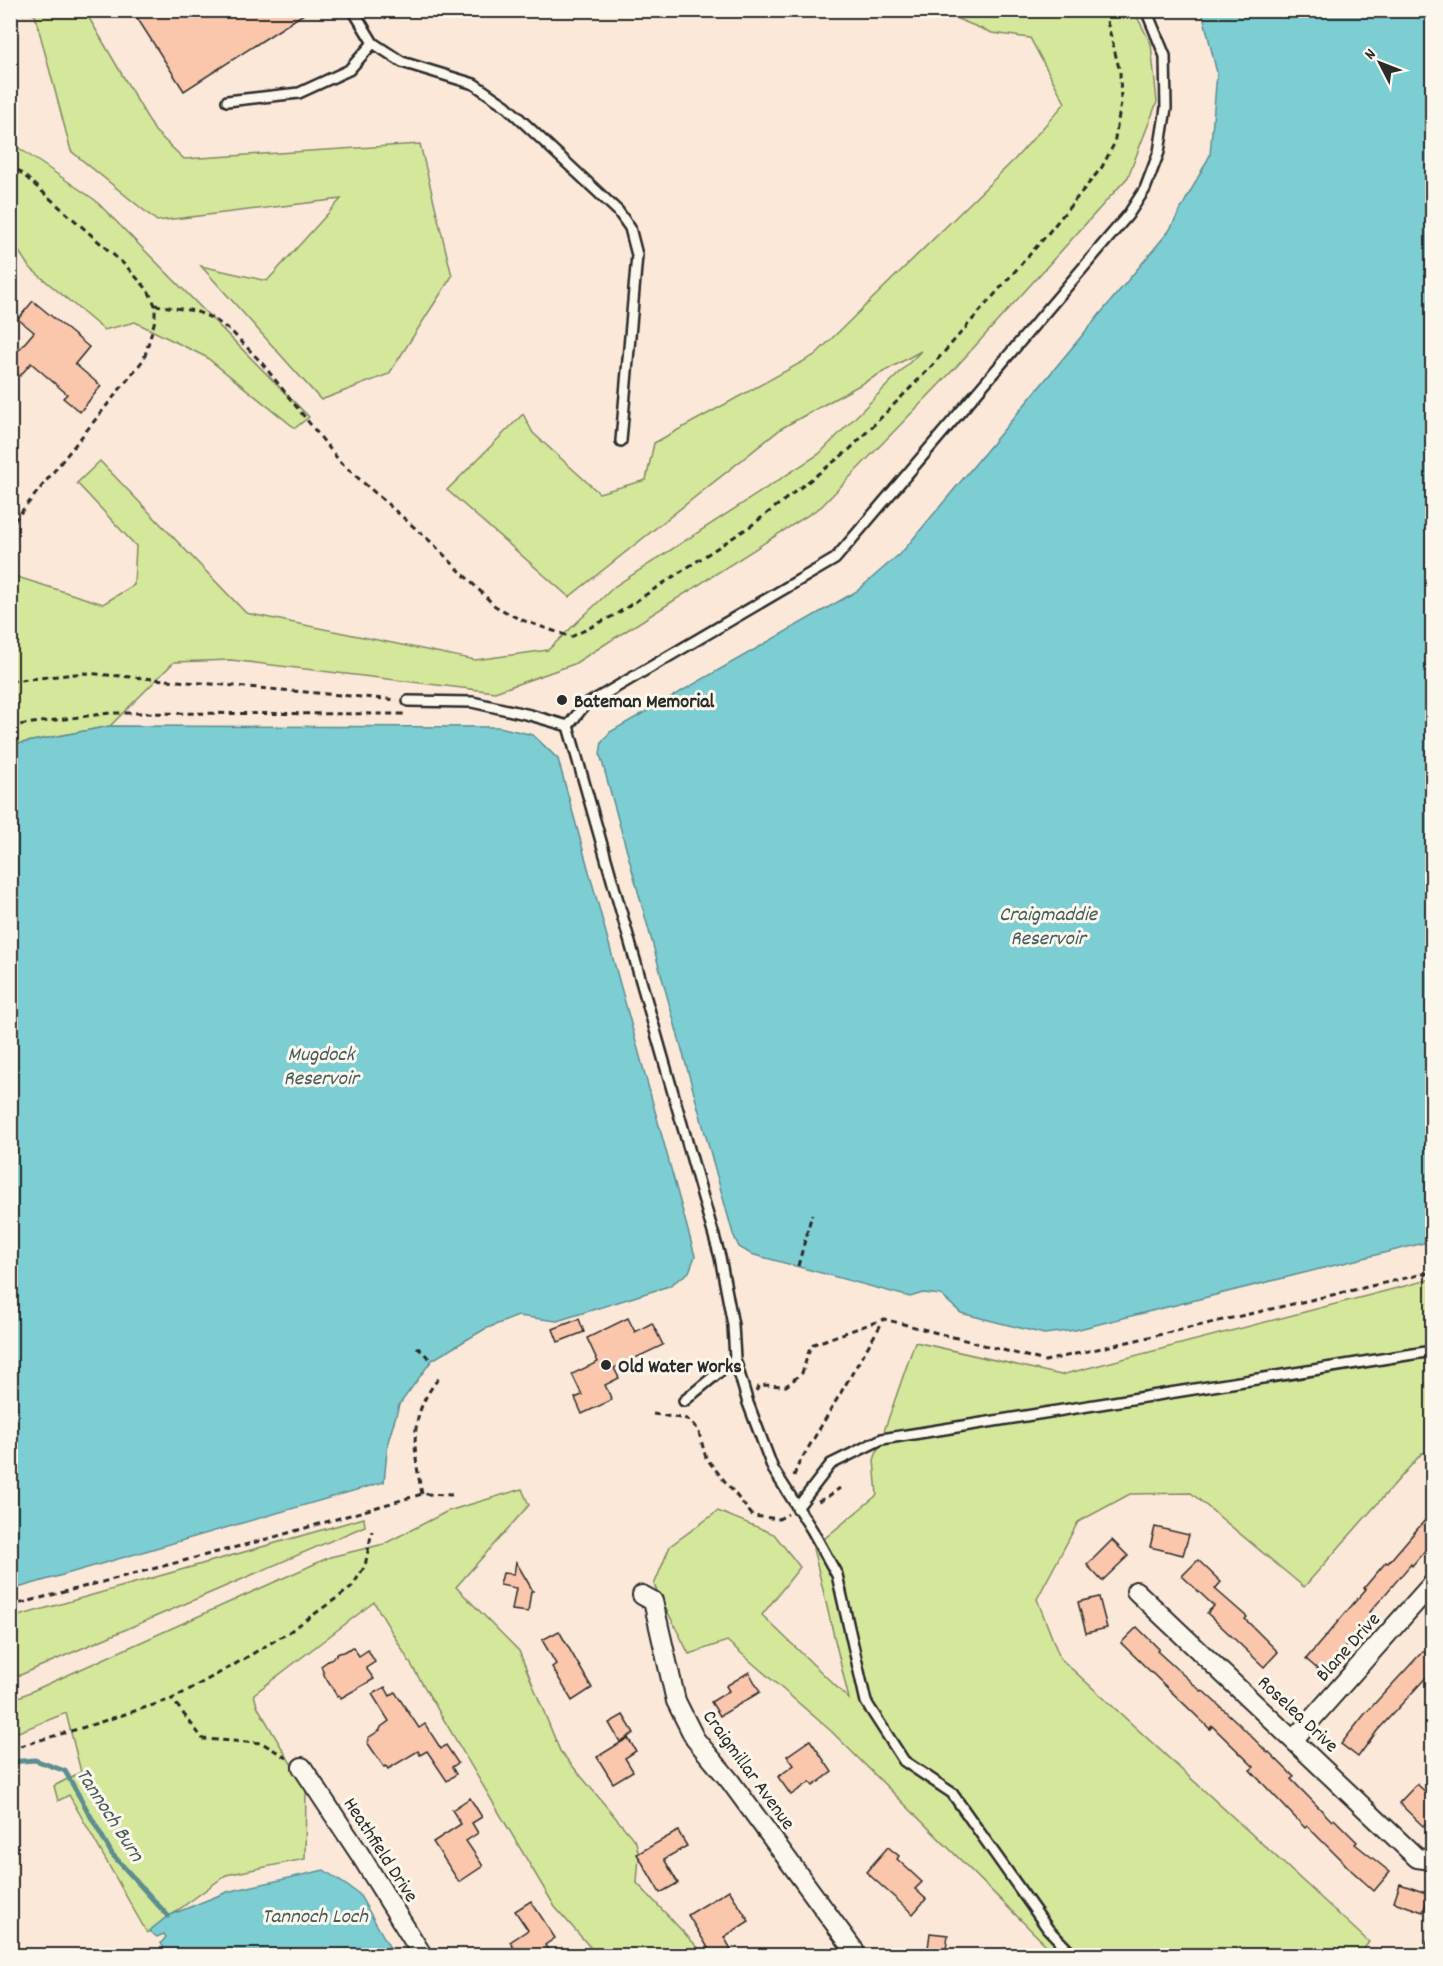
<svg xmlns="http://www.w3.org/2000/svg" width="1443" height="1966" viewBox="0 0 1443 1966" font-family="Dekko,sans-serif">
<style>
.green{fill:#d5e79b;stroke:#808963;stroke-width:1.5}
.water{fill:#7dced3;stroke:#5c8d90;stroke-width:1.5}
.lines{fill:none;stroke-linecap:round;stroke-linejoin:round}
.stream{stroke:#5c8d90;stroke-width:5}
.building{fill:#fac6ac;stroke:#2b2b2b;stroke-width:1.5}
.lane-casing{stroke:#2b2b2b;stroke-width:14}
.street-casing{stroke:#2b2b2b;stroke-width:22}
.path{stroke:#2b2b2b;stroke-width:3;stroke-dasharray:6 4.5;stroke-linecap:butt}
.lane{stroke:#fbf7ec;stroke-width:9}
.street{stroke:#fbf7ec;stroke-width:18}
.poi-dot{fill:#2b2b2b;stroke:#fbf7ec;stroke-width:2}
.labels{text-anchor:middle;stroke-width:6;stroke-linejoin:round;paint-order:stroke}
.poi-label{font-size:20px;font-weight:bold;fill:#2b2b2b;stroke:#fbf7ec;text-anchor:start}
.street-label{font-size:20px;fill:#2b2b2b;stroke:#fbf7ec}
.water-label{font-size:21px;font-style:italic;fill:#445c5d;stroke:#fbf7ec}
</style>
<rect width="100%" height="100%" fill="#fbe8d9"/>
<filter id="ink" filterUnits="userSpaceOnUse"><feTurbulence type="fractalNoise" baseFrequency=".0167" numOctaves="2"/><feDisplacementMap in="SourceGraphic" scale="12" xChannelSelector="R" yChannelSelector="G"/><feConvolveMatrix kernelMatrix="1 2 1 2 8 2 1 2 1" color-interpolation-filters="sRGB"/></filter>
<g filter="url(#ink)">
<g class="green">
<polygon points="24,11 85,11 155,131 184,159 420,144 452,276 389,374 321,400 201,266 267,281 341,199 157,221 71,151 35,15"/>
<polygon points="938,11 1134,11 1151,44 1157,102 1128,177 957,366 821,507 574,664 495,692 231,660 174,662 110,726 11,745 11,575 103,604 134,585 136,546 77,483 100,461 246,613 475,660 548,650 615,586 819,454 921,351 782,428 569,597 447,490 523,414 533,433 599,493 646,480 654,443 815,355 1015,159 1065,103 1030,38 992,33"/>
<polygon points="10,142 95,200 309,417 295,428 206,357 135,322 104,330 29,267 11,239"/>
<polygon points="1432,1279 1432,1451 1422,1453 1304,1587 1191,1493 1130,1494 1078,1522 1037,1599 1060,1658 1369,1942 1359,1955 1056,1955 831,1731 727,1641 689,1654 654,1585 670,1546 718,1511 774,1534 800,1567 762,1615 849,1699 813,1548 877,1495 874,1460 915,1342 1061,1375"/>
<polygon points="522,1489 529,1505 456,1587 519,1651 560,1751 636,1842 639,1856 637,1883 705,1955 597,1955 555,1907 374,1602 254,1694 257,1706 306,1789 305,1859 226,1875 147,1933 69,1795 58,1801 54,1786 81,1772 66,1713 11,1735 10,1701 330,1557 384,1544 448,1511"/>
<polygon points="364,1518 365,1526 11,1679 11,1618"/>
</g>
<g class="water">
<polygon points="1202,11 1432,11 1432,1241 1075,1330 1044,1334 961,1313 941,1295 923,1293 910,1297 751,1254 739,1247 733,1234 600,754 602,742 610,732 857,591 903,551 1169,231 1210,155 1217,73"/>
<polygon points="110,726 499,727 533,735 558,759 695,1256 689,1272 669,1286 557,1321 518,1316 485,1329 432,1360 399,1405 388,1442 384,1482 11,1590 11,745"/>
<polygon points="324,1870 359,1894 394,1955 160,1955 166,1952 161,1943 166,1937 164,1934 157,1937 149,1931 168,1916 227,1892"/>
</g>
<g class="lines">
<polyline class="stream" points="10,1762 35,1760 65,1771 112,1854 168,1916"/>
</g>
<g class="building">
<polygon points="132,10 310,10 184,91"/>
<polygon points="33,301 89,347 75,364 101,386 80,412 63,398 67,394 31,363 20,376 10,369 10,360 34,332 18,319"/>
<polygon points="628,1318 635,1332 652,1323 663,1345 614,1368 619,1378 605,1385 612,1400 582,1414 575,1398 582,1395 572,1374 598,1362 587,1338"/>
<polygon points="579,1319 584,1332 558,1342 553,1329"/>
<polygon points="1432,1512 1432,1542 1412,1566 1411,1564 1370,1612 1373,1614 1322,1673 1306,1659 1366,1589 1364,1588 1386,1562 1388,1563"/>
<polygon points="1155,1527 1189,1535 1183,1555 1150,1547"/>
<polygon points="1112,1540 1128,1556 1102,1581 1087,1565"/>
<polygon points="1198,1560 1221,1582 1215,1589 1247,1617 1245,1619 1278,1652 1264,1667 1207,1613 1214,1606 1182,1576"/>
<polygon points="516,1562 533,1591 531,1591 528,1612 512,1610 516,1588 500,1585 503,1573 514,1574"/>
<polygon points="1099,1597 1107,1628 1086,1633 1078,1602"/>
<polygon points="1137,1627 1159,1649 1157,1651 1201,1691 1202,1690 1237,1722 1268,1753 1269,1752 1294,1777 1291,1779 1332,1821 1334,1819 1357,1842 1355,1844 1390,1872 1374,1891 1352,1871 1307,1826 1305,1828 1250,1770 1254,1767 1212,1726 1210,1729 1121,1643"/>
<polygon points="559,1631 592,1688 572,1701 552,1667 556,1664 542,1640"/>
<polygon points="353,1647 359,1656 368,1650 375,1662 366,1668 374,1679 341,1698 339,1695 337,1696 325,1677 321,1666 339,1653 344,1652"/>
<polygon points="1423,1651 1432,1659 1432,1671 1377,1731 1358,1757 1341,1744 1364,1715"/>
<polygon points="749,1672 760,1692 720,1716 711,1702 729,1691 726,1686"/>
<polygon points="385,1687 390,1696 395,1692 419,1728 425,1724 441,1749 446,1745 458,1763 452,1767 456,1774 447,1781 427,1751 420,1755 418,1751 388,1769 386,1766 384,1767 367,1742 369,1740 368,1738 380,1730 381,1727 389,1721 372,1694"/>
<polygon points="623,1715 634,1733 620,1742 609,1723"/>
<polygon points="628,1738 636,1751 625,1758 633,1771 613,1783 597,1757"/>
<polygon points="810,1740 832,1772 813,1786 810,1782 791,1795 778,1777 794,1765 787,1756"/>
<polygon points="1417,1784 1432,1798 1432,1817 1423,1826 1399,1803"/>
<polygon points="470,1798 482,1817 472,1823 478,1833 466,1841 483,1866 459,1882 433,1842 461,1824 452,1810"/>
<polygon points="678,1831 687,1846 664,1859 678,1883 660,1893 637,1854"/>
<polygon points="888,1847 899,1856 897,1859 922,1882 915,1889 926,1899 913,1914 866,1872"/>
<polygon points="1400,1884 1429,1894 1423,1912 1394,1902"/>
<polygon points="729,1890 749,1921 724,1937 735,1956 713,1956 688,1915"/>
<polygon points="531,1901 555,1938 545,1945 552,1956 519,1956 510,1942 528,1930 515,1911"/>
<polygon points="930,1933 948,1935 945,1956 927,1956"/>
</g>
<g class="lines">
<g class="lane-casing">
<g id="lane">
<polyline points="353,10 373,43 402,62 474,84 506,106 618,211 630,228 637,255 621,441"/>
<polyline points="227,101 299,93 349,70 373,43"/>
<polyline points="408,701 472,702 530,715 568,726"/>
<polyline points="684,1401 735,1359"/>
<polyline points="797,1508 831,1464 882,1439 1432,1351"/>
<polyline points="1074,1956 1048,1929 952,1793 904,1761 866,1702 837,1575 812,1530 773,1469 748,1403 735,1359 733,1325 720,1257 568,726 584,706 835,559 1128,215 1145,189 1159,152 1166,108 1165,56 1146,10"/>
</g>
</g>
<g class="street-casing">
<g id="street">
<polyline points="1136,1591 1417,1858 1432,1860"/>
<polyline points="642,1595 653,1601 676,1701 695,1739 730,1781 854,1950 856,1956"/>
<polyline points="1294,1739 1432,1584"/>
<polyline points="302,1767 359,1853 423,1956"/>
</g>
</g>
<g class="path">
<polyline points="10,163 125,265 148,290 155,305 155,320 144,359 10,526"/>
<polyline points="155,305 195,311 214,319 232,332 261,362 341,463 431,542 495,606 519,619 571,637 615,615 752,525 849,450 930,368 1045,237 1102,167 1114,144 1121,103 1120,72 1104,10"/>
<polyline points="10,681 85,673 397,700"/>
<polyline points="10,726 110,713 407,714"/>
<polyline points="798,1266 812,1214"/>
<polyline points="417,1347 431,1360"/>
<polyline points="756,1391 760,1385 786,1386 802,1373 811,1345 884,1319 1045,1361 1432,1272"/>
<polyline points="653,1414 687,1419 698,1429 706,1458 753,1516 779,1519 788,1514"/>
<polyline points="794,1476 797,1467 883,1321"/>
<path d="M422,1494C413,1450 408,1415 439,1378"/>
<polyline points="818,1501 826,1498 840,1488"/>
<polyline points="10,1606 271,1538 422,1494 452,1495"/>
<polyline points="10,1749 88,1726 172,1699"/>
<polyline points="287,1758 262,1743 203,1739 172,1699 232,1666 289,1632 351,1588 365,1566 372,1531"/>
<polyline points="1424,1956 1432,1928"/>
</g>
<use href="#lane" class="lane"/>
<use href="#street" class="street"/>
</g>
</g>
<g class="poi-dot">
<circle cx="562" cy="700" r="6"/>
<circle cx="606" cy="1365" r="6"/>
</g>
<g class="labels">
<g class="poi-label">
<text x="574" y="707">Bateman Memorial</text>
<text x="618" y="1372">Old Water Works</text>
</g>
<g class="street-label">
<text transform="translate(1347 1646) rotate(-48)" y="7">Blane Drive</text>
<text transform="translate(1299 1713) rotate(43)" y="7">Roselea Drive</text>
<text transform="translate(750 1769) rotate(54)" y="7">Craigmillar Avenue</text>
<text transform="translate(382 1849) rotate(57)" y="7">Heathfield Drive</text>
</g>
<g class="water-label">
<text x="1048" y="920">Craigmaddie<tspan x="1048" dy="24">Reservoir</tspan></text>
<text x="321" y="1060">Mugdock<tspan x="321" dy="24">Reservoir</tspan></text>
<text transform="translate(111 1814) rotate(57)" y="7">Tannoch Burn</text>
<text x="315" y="1922">Tannoch Loch</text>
</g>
</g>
<rect width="1443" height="1966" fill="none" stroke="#fbf7ec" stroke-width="36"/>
<rect x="18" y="18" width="1407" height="1930" fill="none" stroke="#2b2b2b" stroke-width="2" filter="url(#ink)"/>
<g transform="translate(1380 63) rotate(312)" stroke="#fbf7ec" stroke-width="4.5" paint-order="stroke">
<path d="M0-4.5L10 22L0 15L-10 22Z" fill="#2b2b2b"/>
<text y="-9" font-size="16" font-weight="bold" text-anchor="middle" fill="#2b2b2b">N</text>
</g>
</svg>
